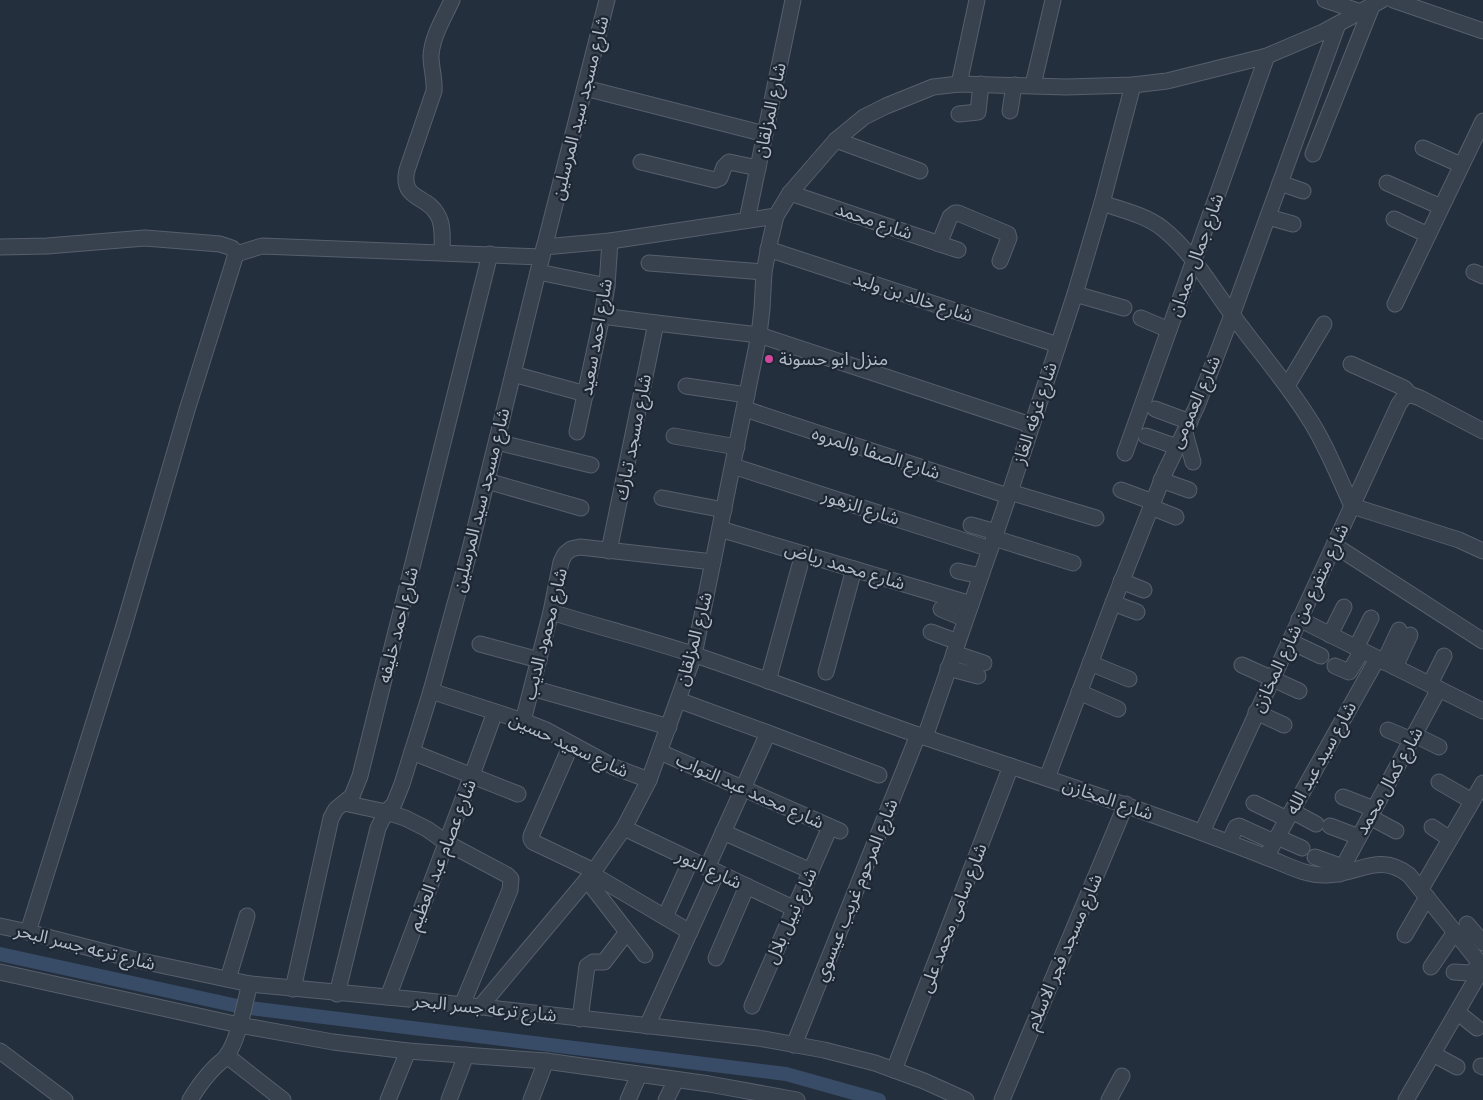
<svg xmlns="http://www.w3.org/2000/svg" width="1483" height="1100" viewBox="0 0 1483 1100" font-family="'Roboto Condensed','Noto Sans Arabic',sans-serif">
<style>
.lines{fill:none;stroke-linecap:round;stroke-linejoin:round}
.canal{stroke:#394c67;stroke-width:14}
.minor-casing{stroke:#565f6c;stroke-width:17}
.minor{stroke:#38414e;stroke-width:15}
.hotel-dot{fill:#d1479c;stroke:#1d2633;stroke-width:2}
.labels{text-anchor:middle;stroke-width:4.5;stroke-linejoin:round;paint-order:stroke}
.street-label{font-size:18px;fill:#b4bcc9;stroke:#1d2633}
.poi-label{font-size:18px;fill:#b4bcc9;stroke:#1d2633;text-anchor:start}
</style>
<rect width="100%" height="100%" fill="#242f3e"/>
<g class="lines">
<polyline class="canal" points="0,954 242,1007 786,1074 879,1100"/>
<g class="minor-casing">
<g id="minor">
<polyline points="1325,0 1361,12"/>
<polyline points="1393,0 1483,31"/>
<polyline points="959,84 977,0"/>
<polyline points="1033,85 1053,0"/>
<polyline points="585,88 765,134"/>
<polyline points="1010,111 1014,85"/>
<polyline points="959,114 978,112 981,84"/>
<polyline points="836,140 920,171"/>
<polyline points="1423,148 1461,165"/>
<polyline points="1313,154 1372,6"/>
<polyline points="641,162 715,180 720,178 724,167 729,162 758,168"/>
<polyline points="1280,183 1303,191"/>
<polyline points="1387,183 1441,207"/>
<polyline points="790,193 958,250"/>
<path d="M1102,203C1122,210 1145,215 1162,228C1191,251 1209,283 1231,313C1256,348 1285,380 1308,417C1326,444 1338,476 1352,506L1459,540L1483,551"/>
<polyline points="1268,217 1293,224"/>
<polyline points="1394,219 1428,235"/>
<polyline points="747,220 793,0"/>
<polyline points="939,244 950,217 955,213 958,213 1008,234 1009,238 1000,261"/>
<polyline points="0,247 47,246 145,238 220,244 232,248 236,254 187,410 123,629 28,932"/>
<polyline points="544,247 610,241 776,216"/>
<polyline points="768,249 1058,345"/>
<path d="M442,252C442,241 444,224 437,214C427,195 400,200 407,170L434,91C435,79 431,68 431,56C432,36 444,18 452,0"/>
<polyline points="236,254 262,246 542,257"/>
<polyline points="649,263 764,272"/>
<polyline points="538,272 607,286"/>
<polyline points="1474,272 1483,276"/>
<polyline points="1075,294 1124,308"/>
<polyline points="1395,304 1483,121"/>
<polyline points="602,316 656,323 759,335 1031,425"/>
<polyline points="1141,318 1169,330"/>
<polyline points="1351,364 1404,388 1407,391 1405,396"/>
<polyline points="513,374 586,394"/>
<polyline points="686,386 747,395"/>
<polyline points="1287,386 1324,324"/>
<polyline points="745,409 1008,496"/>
<polyline points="1155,409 1190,422"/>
<polyline points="577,432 602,316 607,286 610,241"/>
<polyline points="1185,433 1193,462"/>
<polyline points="674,436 737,447"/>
<polyline points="1146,436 1177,447"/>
<polyline points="497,442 591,465"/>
<polyline points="1125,453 1267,56"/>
<polyline points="733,466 990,549"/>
<polyline points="1161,480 1189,490"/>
<polyline points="487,481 581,508"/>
<polyline points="1121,490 1153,502"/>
<polyline points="1010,492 1096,518"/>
<polyline points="662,498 724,510"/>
<polyline points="1151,507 1176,517"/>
<polyline points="971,525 996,532"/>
<polyline points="720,529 971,604"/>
<polyline points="994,538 1073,563"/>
<polyline points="1334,545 1483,641"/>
<polyline points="609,551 656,323"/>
<polyline points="958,571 980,576"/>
<polyline points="1121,581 1144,590"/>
<polyline points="1113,603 1137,612"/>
<polyline points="941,609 965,619"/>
<path d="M551,612C599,627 647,639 695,655C770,680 844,709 918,735C1036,775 1155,813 1271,859C1289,866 1307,876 1327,875C1359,874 1379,852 1409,875L1483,967"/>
<polyline points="1299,619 1483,711"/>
<polyline points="931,632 958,642"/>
<polyline points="1330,635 1344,607"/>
<polyline points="1289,641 1321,656"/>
<polyline points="480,644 539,660"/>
<polyline points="1356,648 1371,618"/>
<polyline points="954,653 984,663"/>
<polyline points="1384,662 1399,630"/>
<polyline points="1090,663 1129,679"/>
<polyline points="1242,665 1299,691"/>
<polyline points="1335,666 1349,672 1362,651"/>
<polyline points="1395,667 1410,635"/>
<polyline points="948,668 978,676"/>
<polyline points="826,672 854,569"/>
<polyline points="768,681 803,554"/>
<polyline points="1430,684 1444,656"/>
<polyline points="532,688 669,727"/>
<polyline points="431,691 523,721 546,730 614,767 649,780"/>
<polyline points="1079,692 1118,709"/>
<polyline points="678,700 768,733 879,775"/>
<polyline points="1256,712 1284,725"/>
<polyline points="523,721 551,612 561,562 565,554 571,549 580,547 713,562"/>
<polyline points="1388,730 1412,740"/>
<polyline points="1415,735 1439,747"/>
<polyline points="925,737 1010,492 1075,294 1102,203 1133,85"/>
<polyline points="571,745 531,836 531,839 533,842 594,871"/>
<polyline points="412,752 518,794"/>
<polyline points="660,752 840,831"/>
<polyline points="1047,778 1113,603 1165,472 1197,406 1232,315 1338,24"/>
<polyline points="1439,782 1472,801"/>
<polyline points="1343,797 1374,809"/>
<polyline points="344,803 386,812 405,818 427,829 447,843 507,875 511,879 510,890 462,1005"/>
<polyline points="1254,803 1287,819"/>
<polyline points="1292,811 1316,824"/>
<polyline points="1370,817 1396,831"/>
<polyline points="1330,826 1359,837"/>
<polyline points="1432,827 1450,839"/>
<polyline points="624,828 795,909"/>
<polyline points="723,832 811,871"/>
<polyline points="1202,832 1399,404 1405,396 1412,395 1420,398 1483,431"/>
<polyline points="1277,837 1302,848"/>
<polyline points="1229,842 1236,827 1239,826 1274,842"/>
<polyline points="1266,857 1377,659"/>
<polyline points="1315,857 1343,867"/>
<polyline points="707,868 768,733"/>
<polyline points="592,874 690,932"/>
<polyline points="1339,874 1439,689"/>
<polyline points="587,880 645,955"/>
<polyline points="1421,889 1483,783"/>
<polyline points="665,917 691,860"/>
<polyline points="1467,924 1483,943"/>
<polyline points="0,926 28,932 132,959 250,984 419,1000 758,1038 824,1050 875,1063 924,1081 966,1100"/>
<polyline points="1405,935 1427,897"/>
<polyline points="716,958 747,886"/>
<polyline points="1431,967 1455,932"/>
<polyline points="0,972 239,1025 333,1042 408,1051 546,1061 709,1084 797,1100"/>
<polyline points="1454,972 1470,973 1481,965"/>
<polyline points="228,979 247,916"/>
<polyline points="293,989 331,818 336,809 352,796 360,776 490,254"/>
<polyline points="337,994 378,828 386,812 394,804 402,784 431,691 469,553 538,272 607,0"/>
<polyline points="388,997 472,775 495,712"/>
<polyline points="752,1006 830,827"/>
<polyline points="480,1007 594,871 624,828 649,780 694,655 759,335 762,309 764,272 770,241 776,216 790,193 836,140 864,117 886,106 933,87 959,84 1066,87 1133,85 1167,81 1267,56 1323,32 1382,0"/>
<polyline points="1457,1012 1477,1028"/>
<polyline points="580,1019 587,966 593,962 604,962 627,932"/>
<polyline points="647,1026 717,872"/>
<polyline points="794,1045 918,735"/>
<polyline points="0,1051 65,1100"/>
<polyline points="1433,1054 1457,1067"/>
<polyline points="227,1056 283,1100"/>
<polyline points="1481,1066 1483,1067"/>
<polyline points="894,1070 1011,766"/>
<path d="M190,1100C197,1088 206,1076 216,1066C220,1062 225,1059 227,1055C239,1039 244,1004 250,984"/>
<polyline points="388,1100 408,1051"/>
<polyline points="449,1100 466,1055"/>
<polyline points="531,1100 546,1061"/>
<polyline points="628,1100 639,1075"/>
<polyline points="666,1100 676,1080"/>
<polyline points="1002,1100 1126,804"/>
<polyline points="1109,1100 1122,1076"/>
<polyline points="1406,1100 1483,967"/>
</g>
</g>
<use href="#minor" class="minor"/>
</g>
<circle class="hotel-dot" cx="769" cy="359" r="5"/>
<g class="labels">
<g class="street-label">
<text transform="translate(580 108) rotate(-76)" y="6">شارع مسجد سيد المرسلين</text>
<text transform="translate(770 110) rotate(-78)" y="6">شارع المزلقان</text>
<text transform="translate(874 221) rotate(19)" y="6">شارع محمد</text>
<text transform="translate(1196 255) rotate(-70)" y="6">شارع جمال حمدان</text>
<text transform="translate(913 297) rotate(18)" y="6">شارع خالد بن وليد</text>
<text transform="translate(596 337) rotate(-80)" y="6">شارع احمد سعيد</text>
<text transform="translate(1195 402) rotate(-66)" y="6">شارع العمومى</text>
<text transform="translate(1035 413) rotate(-72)" y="6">شارع غرفه الغاز</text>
<text transform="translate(633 437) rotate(-79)" y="6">شارع مسجد تبارك</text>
<text transform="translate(876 453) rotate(18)" y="6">شارع الصفا والمروه</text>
<text transform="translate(481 500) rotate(-76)" y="6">شارع مسجد سيد المرسلين</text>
<text transform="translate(861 507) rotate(18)" y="6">شارع الزهور</text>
<text transform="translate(845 566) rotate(17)" y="6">شارع محمد رياض</text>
<text transform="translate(1300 618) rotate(-65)" y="6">شارع متفرع من شارع المخازن</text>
<text transform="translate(398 625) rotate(-76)" y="6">شارع احمد خليفه</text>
<text transform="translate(545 634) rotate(-76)" y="6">شارع محمود الديب</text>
<text transform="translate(694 639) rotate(-75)" y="6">شارع المزلقان</text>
<text transform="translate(569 745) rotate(25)" y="6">شارع سعيد حسين</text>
<text transform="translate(1321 758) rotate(-61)" y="6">شارع سيد عبد الله</text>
<text transform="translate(1389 781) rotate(-61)" y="6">شارع كمال محمد</text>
<text transform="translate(750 791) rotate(24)" y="6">شارع محمد عبد التواب</text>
<text transform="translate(1108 799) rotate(19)" y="6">شارع المخازن</text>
<text transform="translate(442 855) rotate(-69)" y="6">شارع عصام عبد العظيم</text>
<text transform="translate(709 869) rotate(25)" y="6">شارع النور</text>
<text transform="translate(856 890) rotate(-68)" y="6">شارع المرحوم غريب عيسوي</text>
<text transform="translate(791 916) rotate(-66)" y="6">شارع نبيل بلال</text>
<text transform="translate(953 918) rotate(-69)" y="6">شارع سامى محمد على</text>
<text transform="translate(85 947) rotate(14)" y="6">شارع ترعه جسر البحر</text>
<text transform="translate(1064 952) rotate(-67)" y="6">شارع مسجد فجر الاسلام</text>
<text transform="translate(485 1008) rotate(6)" y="6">شارع ترعه جسر البحر</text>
</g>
<g class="poi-label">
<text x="779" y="365">منزل ابو حسونة</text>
</g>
</g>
</svg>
